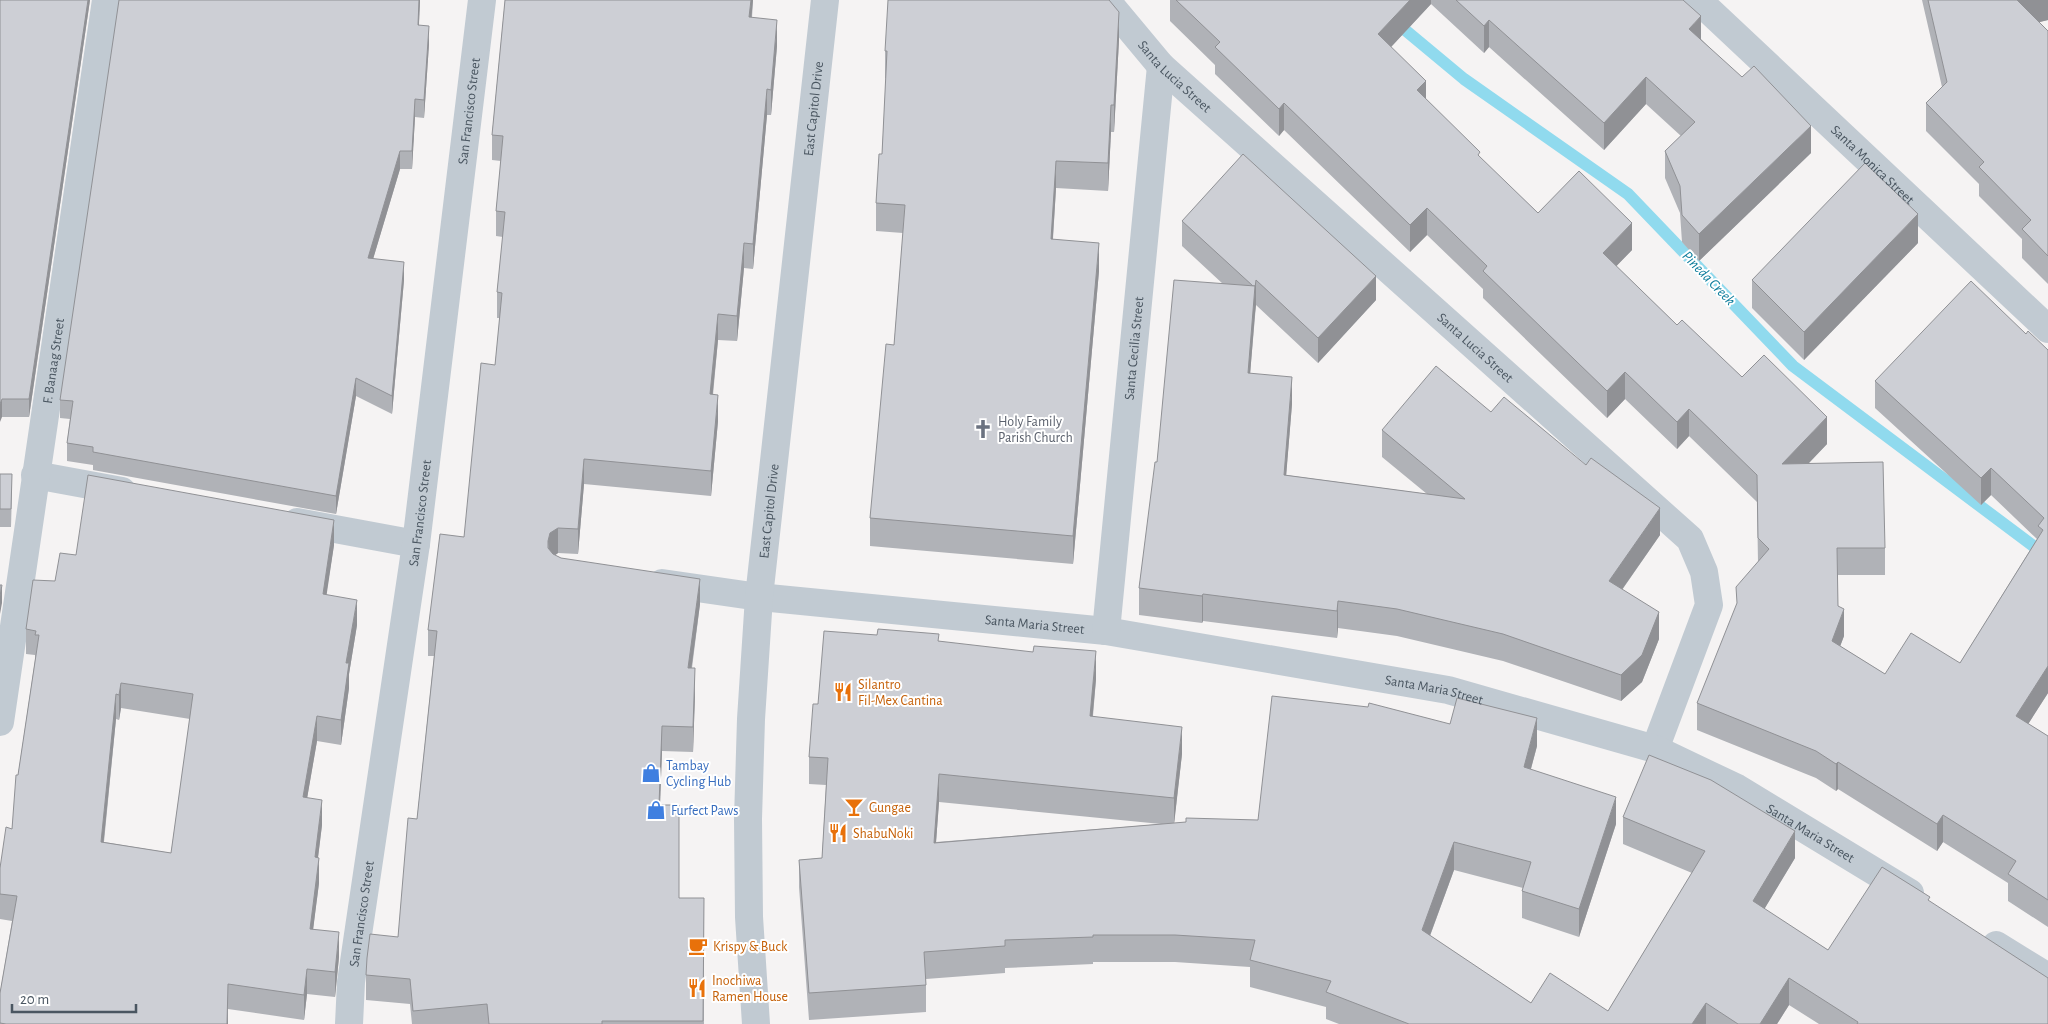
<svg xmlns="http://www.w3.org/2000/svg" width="2048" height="1024" viewBox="0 0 2048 1024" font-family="'Alegreya Sans',sans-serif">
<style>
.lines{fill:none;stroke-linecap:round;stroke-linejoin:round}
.stream{stroke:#90daee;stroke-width:12}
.minor{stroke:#c1cad2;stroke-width:28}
.wall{fill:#b0b2b7;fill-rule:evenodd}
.shaded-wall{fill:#909195}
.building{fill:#cdcfd5;stroke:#909195;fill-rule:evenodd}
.labels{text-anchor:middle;stroke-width:4;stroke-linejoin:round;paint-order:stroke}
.street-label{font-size:14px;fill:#4a5661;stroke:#fff}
.worship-label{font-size:14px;fill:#5b616d;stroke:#fff;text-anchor:start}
.food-label{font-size:14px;fill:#c56008;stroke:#fff;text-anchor:start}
.shop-label{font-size:14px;fill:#366cbe;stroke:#fff;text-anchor:start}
.water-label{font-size:15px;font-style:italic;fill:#0c7c9b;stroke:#fff}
</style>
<rect width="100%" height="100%" fill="#f5f3f3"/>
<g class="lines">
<polyline class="stream" points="1369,0 1464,79 1628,194 1793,366 2048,557"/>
<g class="minor">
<path id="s1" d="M1102,0L1111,6L1161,66L1690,539L1704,572L1709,605L1655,749"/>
<path id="s2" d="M1698,0L2048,329"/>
<polyline points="35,475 122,491"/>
<polyline points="297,522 416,544"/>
<path id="s3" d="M662,583L759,597L1106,631L1448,690L1655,749L1737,788L1910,893"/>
<path id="s4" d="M1106,631L1161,66"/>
<path id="s5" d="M0,722L106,0"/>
<polyline points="1996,945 2048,977"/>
<path id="s6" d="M349,1024L351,982L360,921L416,544L482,0"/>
<path id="s7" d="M756,1024L749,917L748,819L751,719L759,597L825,0"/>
</g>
</g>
<g class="wall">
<polygon points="0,0 90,0 29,417 2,417"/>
<polygon points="420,0 419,25 429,44 424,118 415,117 412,169 400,169 373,259 404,280 392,414 356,396 336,514 93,470 93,465 67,461 67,443 70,419 60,418 60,400"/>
<polygon points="505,0 753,0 752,18 777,46 771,115 767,115 753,269 744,268 737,341 718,340 713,395 718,421 711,496 584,484 578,554 558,553 555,555 561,558 700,604 692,668 695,694 693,752 662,751 660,805 679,898 704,898 704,1024 412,1024 410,1004 366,1000 366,975 398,937 417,819 434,656 428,656 428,630 464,537 495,365 500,318 497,318 497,292 503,237 496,236 496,211 501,161 492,160 492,135"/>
<polygon points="1170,0 1683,0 1701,39 1811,153 1699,261 1682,242 1680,213 1665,178 1665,151 1681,136 1646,104 1604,150 1489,47 1484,53 1431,4 1391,47 1426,99 1480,158 1538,213 1632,250 1616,266 1677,325 1827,444 1809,463 1885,548 1885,575 1837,575 1838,606 1844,636 1840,646 1885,674 1960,663 2037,539 1991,495 1981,505 1875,408 1875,381 2026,334 2048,350 2048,693 2028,724 2048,736 2048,927 2008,901 2008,883 1943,842 1937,851 1838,789 1836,791 1816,778 1697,730 1697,703 1758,562 1757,502 1689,436 1677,449 1625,399 1607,418 1483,298 1483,289 1427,235 1410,252 1284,130 1279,136 1215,74 1215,65 1170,21"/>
<polygon points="1922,0 2048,0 2048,20 2039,22 2048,31 2048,284 2022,258 2022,239 1979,196 1979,184 1926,131 1926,103 1942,87"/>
<polygon points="1119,40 1114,132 1111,132 1108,191 1056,188 1053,239 1099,271 1073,564 870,546 870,518 894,345 903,233 876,231 876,203 882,154 886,78 885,78 885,51"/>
<polygon points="1182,221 1376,300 1318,363 1256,305 1250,374 1292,404 1286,475 1427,494 1382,457 1382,430 1491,412 1660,535 1622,590 1659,639 1642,682 1621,701 1503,661 1397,636 1338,628 1337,638 1203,621 1202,623 1139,615 1139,588 1157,462 1223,284 1182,246"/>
<polygon points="1918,243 1804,360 1752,308 1752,280"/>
<polygon points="0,474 12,492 11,527 0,527"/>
<path d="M334,545L326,595L357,625L349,674V688L341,745L317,741L307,798L322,825L318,857L319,883L313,929L339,957L335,997L307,994L304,1020L228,1009V1024H0V993L12,921L0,919V868L12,829L18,775L35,660V655L26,654V629L55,581L76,555ZM121,708L190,719L171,853L104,842L116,719L119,720Z"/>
<path d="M877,635L939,641L1096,679L1093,716L1182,754L1174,823L1258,820L1537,746L1531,769L1616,824L1579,937L1522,918V891L1523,888L1454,870L1430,936L1531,1003L1608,1011L1692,873L1623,844V817L1795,858L1764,909L1828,950L1930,902L2048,1024H1819L1789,1005L1777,1024H1339L1326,1019V1007L1250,987V967L1175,962H1093V964L1005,968V973L926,979V1012L809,1020L799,887V860L822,858L826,785L809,784V757L818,704ZM939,802L1161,824L936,842Z"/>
</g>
<g class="shaded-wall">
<polygon points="88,0 90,0 29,417 29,399"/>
<polygon points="419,0 420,0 418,43 418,25"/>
<polygon points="751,0 753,0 749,43 749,17"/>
<polygon points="1410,0 1431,0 1431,4 1378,61 1378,34"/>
<polygon points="2016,0 2048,0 2048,20 2016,28"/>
<polygon points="1119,12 1119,40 1114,132 1114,105"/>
<polygon points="1701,16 1701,43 1689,29"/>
<polygon points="777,20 777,46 771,115 771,90"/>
<polygon points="1489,20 1489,47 1484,53 1484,26"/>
<polygon points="429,26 429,44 424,118 424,100"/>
<polygon points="1646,77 1646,104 1604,150 1604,123"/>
<polygon points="1426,81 1426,108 1417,90"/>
<polygon points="767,89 767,115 753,269 753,244"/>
<polygon points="415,99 415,117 412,169 412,151"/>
<polygon points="1284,103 1284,130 1279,136 1279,109"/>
<polygon points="1111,105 1111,132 1108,191 1108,163"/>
<polygon points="1811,126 1811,153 1699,261 1699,234"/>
<polygon points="400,151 400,169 368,276 368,258"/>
<polygon points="1056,161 1056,188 1051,267 1051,239"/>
<polygon points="1427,208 1427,235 1410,252 1410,225"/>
<polygon points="1918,214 1918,243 1804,360 1804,332"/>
<polygon points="1632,223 1632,250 1603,280 1603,253"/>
<polygon points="744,243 744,268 737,341 737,316"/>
<polygon points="1099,243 1099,271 1073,564 1073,536"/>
<polygon points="404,262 404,280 392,414 392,396"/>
<polygon points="1376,276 1376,300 1318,363 1318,338"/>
<polygon points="1256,280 1256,305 1255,313 1255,288"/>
<polygon points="1255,286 1255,313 1248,400 1248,373"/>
<polygon points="718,314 718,340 710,420 710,394"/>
<polygon points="1625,372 1625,399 1607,418 1607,391"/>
<polygon points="1292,377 1292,404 1284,502 1284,475"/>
<polygon points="356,378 356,396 336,514 336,496"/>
<polygon points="718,395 718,421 711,496 711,471"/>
<polygon points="2,399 2,417 0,422 0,404"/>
<polygon points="1689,409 1689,436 1677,449 1677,422"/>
<polygon points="1827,417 1827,444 1782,491 1782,464"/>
<polygon points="584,459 584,484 578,554 578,529"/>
<polygon points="1991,468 1991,495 1981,505 1981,478"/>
<polygon points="1660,508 1660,535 1609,608 1609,581"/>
<polygon points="334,520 334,545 323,619 323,594"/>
<polygon points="558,528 558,553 550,559 548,541 550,533"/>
<polygon points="700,579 700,604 688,693 688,668"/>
<polygon points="2,585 2,603 0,614 0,596"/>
<polygon points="1203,594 1203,621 1202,623 1202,596"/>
<polygon points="357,600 357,625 349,674 349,688 341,745 341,720 346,663"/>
<polygon points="1338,601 1338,628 1337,638 1337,611"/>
<polygon points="1844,609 1844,636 1832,668 1832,641"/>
<polygon points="1659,612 1659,639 1642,682 1621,701 1621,675"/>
<polygon points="1096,651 1096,679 1090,743 1090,716"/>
<polygon points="2048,666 2048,693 2016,743 2016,716"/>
<polygon points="695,668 695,694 693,752 693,727"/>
<polygon points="121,683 121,708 119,720 119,695"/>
<polygon points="116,694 116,719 101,867 101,842"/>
<polygon points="317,716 317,741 303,822 303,797"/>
<polygon points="1537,718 1537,746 1524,794 1524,767"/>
<polygon points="662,726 662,751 659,831 659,805"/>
<polygon points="1182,727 1182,754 1174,825 1174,798"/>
<polygon points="1838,762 1838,789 1836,791 1836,764"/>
<polygon points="939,774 939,802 934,870 934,843"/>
<polygon points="1616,797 1616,824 1579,937 1579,909"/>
<polygon points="322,800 322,825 315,882 315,857"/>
<polygon points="1943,815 1943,842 1937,851 1937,824"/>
<polygon points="1795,831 1795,858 1753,928 1753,901"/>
<polygon points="1454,842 1454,870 1422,957 1422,930"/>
<polygon points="319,858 319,883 310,954 310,929"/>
<polygon points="339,932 339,957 335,997 335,972"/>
<polygon points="307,969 307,994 304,1020 304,995"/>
<polygon points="1789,978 1789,1005 1777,1024 1760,1024"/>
<polygon points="228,984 228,1024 227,1024"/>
<polygon points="1706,1003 1706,1024 1692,1024"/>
</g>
<g class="building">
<polygon points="0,0 88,0 29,399 2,399 0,404"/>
<polygon points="119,0 419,0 418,25 429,26 424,100 415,99 412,151 400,151 368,258 404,262 392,396 356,378 336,496 93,452 93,447 67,443 73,401 60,400"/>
<polygon points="505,0 751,0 749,17 777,20 771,90 767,89 753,244 744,243 737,316 718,314 710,394 718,395 711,471 584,459 578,529 558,528 550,533 548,541 548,548 553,554 561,558 700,579 688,668 695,668 693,727 662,726 659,805 679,805 679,898 704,898 703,1021 602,1021 602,1024 489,1024 487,1004 413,1011 410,979 366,975 367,958 370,934 398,937 408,818 417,819 437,631 428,630 440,534 464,537 481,363 495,365 502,293 497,292 505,212 496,211 503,136 492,135"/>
<polygon points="888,0 1109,0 1119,12 1114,105 1111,105 1108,163 1056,161 1051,239 1099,243 1073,536 870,518 886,344 894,345 905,205 876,203 879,154 882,154 887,51 885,51"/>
<polygon points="1176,0 1410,0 1378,34 1426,81 1417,90 1480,152 1478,155 1538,213 1579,171 1632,223 1603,253 1677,325 1682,320 1742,377 1764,355 1827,417 1782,464 1883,462 1885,548 1837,548 1838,606 1844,609 1832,641 1885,674 1911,633 1960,663 2043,530 2038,526 2044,518 1991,468 1981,478 1875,381 1971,281 2026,334 2028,331 2048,350 2048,666 2016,716 2048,736 2048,900 2008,874 2016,861 1943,815 1937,824 1838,762 1836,764 1816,751 1697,703 1737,603 1736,587 1769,549 1758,538 1757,475 1689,409 1677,422 1625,372 1607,391 1483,271 1487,266 1427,208 1410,225 1284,103 1279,109 1215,47 1220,42"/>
<polygon points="1456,0 1683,0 1701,16 1689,29 1742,77 1754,66 1811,126 1699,234 1682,215 1680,186 1665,151 1695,122 1646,77 1604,123 1489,20 1484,26"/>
<polygon points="1928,0 2017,0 2048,31 2048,256 2022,229 2031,220 1979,167 1984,162 1926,103 1947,82"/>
<polygon points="1243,154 1376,276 1318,338 1256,280 1255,288 1255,286 1253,286 1182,221"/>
<polygon points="1865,163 1918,214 1804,332 1752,280"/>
<polygon points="1174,280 1255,286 1248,373 1292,377 1284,475 1465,499 1382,430 1436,366 1491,412 1504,397 1586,465 1591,458 1660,508 1609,581 1659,612 1642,655 1621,675 1503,634 1397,609 1338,601 1337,611 1203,594 1202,596 1139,588 1155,462 1157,462"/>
<polygon points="0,474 12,474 11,509 0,509"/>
<path d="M88,475L334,520L323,594L357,600L346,663H349L341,720L317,716L303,797L322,800L315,857L319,858L310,929L339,932L335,972L307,969L304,995L228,984L227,1024H6L0,1023V993L17,896L0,894V868L6,827L12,829L16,775H18L39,635H35L36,631L26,629L33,580L55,581L60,553L76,555ZM121,683L193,694L171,853L101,842L116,694L119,695Z"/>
<polygon points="0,585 2,585 0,596"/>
<polygon points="878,629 939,634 938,641 1033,652 1034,646 1096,651 1090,716 1182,727 1174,798 939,774 934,843 1186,822 1186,818 1258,820 1272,696 1368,707 1369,703 1450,724 1457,698 1537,718 1524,767 1616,797 1579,909 1522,891 1531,862 1454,842 1422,930 1531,1003 1550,973 1608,1011 1705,851 1623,817 1649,755 1711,780 1795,831 1753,901 1828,950 1882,867 1930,897 1928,900 2048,978 2048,1024 1857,1024 1858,1022 1789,978 1760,1024 1738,1024 1706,1003 1692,1024 1409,1024 1326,992 1331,981 1250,960 1255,940 1175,935 1093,935 1093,937 1005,940 1005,946 924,952 926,985 809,993 799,860 822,858 828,758 809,757 813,704 818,704 824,631 877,635"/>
</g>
<defs>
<g id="church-bare" transform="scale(1.5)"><path d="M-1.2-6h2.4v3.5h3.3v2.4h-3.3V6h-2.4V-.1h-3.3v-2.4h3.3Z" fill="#6b7280" stroke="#fff" stroke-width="2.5" paint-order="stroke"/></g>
<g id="restaurant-bare" transform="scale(1.5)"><path d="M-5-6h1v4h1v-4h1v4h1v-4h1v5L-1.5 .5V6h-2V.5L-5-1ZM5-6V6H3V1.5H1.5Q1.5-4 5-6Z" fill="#e8710a" stroke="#fff" stroke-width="2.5" paint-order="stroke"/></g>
<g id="shop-bare" transform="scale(1.5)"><path d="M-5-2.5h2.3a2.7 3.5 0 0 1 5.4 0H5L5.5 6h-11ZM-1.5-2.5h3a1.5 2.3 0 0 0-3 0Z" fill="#3f7fe0" stroke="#fff" stroke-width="2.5" paint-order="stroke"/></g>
<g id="bar-bare" transform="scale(1.5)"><path d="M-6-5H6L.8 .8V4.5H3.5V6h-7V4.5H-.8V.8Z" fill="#e8710a" stroke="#fff" stroke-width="2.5" paint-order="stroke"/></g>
<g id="cafe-bare" transform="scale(1.5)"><path d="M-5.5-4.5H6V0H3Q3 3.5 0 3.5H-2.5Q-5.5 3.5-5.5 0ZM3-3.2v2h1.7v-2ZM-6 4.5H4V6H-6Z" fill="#e8710a" stroke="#fff" stroke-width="2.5" paint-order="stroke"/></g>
</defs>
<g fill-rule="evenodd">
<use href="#church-bare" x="983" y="429"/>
<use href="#restaurant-bare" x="843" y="692"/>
<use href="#shop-bare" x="651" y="773"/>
<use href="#bar-bare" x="854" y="807"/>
<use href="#shop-bare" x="656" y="810"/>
<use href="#restaurant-bare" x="838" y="833"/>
<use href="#cafe-bare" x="698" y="946"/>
<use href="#restaurant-bare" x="697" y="988"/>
</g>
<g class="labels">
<g class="street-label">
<text dy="5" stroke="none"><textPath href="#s1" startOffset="106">Santa Lucia Street</textPath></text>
<text dy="5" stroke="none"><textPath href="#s7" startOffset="919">East Capitol Drive</textPath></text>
<text dy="5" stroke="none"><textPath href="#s6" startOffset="921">San Francisco Street</textPath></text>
<text dy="5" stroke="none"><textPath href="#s2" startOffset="240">Santa Monica Street</textPath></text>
<text dy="5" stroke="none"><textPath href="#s1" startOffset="511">Santa Lucia Street</textPath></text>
<text dy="5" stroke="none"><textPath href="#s4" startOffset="284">Santa Cecilia Street</textPath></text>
<text dy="5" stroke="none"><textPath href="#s5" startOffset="365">F. Banaag Street</textPath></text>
<text dy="5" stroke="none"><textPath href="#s7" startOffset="514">East Capitol Drive</textPath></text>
<text dy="5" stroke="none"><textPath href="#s6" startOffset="516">San Francisco Street</textPath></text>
<text dy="5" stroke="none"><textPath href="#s3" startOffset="375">Santa Maria Street</textPath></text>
<text dy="5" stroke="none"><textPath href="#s3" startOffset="780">Santa Maria Street</textPath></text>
<text dy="5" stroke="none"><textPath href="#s3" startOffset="1186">Santa Maria Street</textPath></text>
<text dy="5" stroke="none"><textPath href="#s6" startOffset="111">San Francisco Street</textPath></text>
</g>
<g class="worship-label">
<text x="998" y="426">Holy Family<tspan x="998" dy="16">Parish Church</tspan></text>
</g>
<g class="food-label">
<text x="858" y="689">Silantro<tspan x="858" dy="16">Fil-Mex Cantina</tspan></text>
<text x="869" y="812">Gungae</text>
<text x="853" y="838">ShabuNoki</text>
<text x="713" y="951">Krispy &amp; Buck</text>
<text x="712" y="985">Inochiwa<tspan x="712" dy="16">Ramen House</tspan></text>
</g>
<g class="shop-label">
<text x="666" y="770">Tambay<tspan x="666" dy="16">Cycling Hub</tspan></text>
<text x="671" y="815">Furfect Paws</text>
</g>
<g class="water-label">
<text transform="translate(1709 278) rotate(46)" y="5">Pineda Creek</text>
</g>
</g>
<path d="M12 1004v8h124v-8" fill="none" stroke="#4a5661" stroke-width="2.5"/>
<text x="20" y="1004" font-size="15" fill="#4a5661" stroke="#ffffff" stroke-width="4" paint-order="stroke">20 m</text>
</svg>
